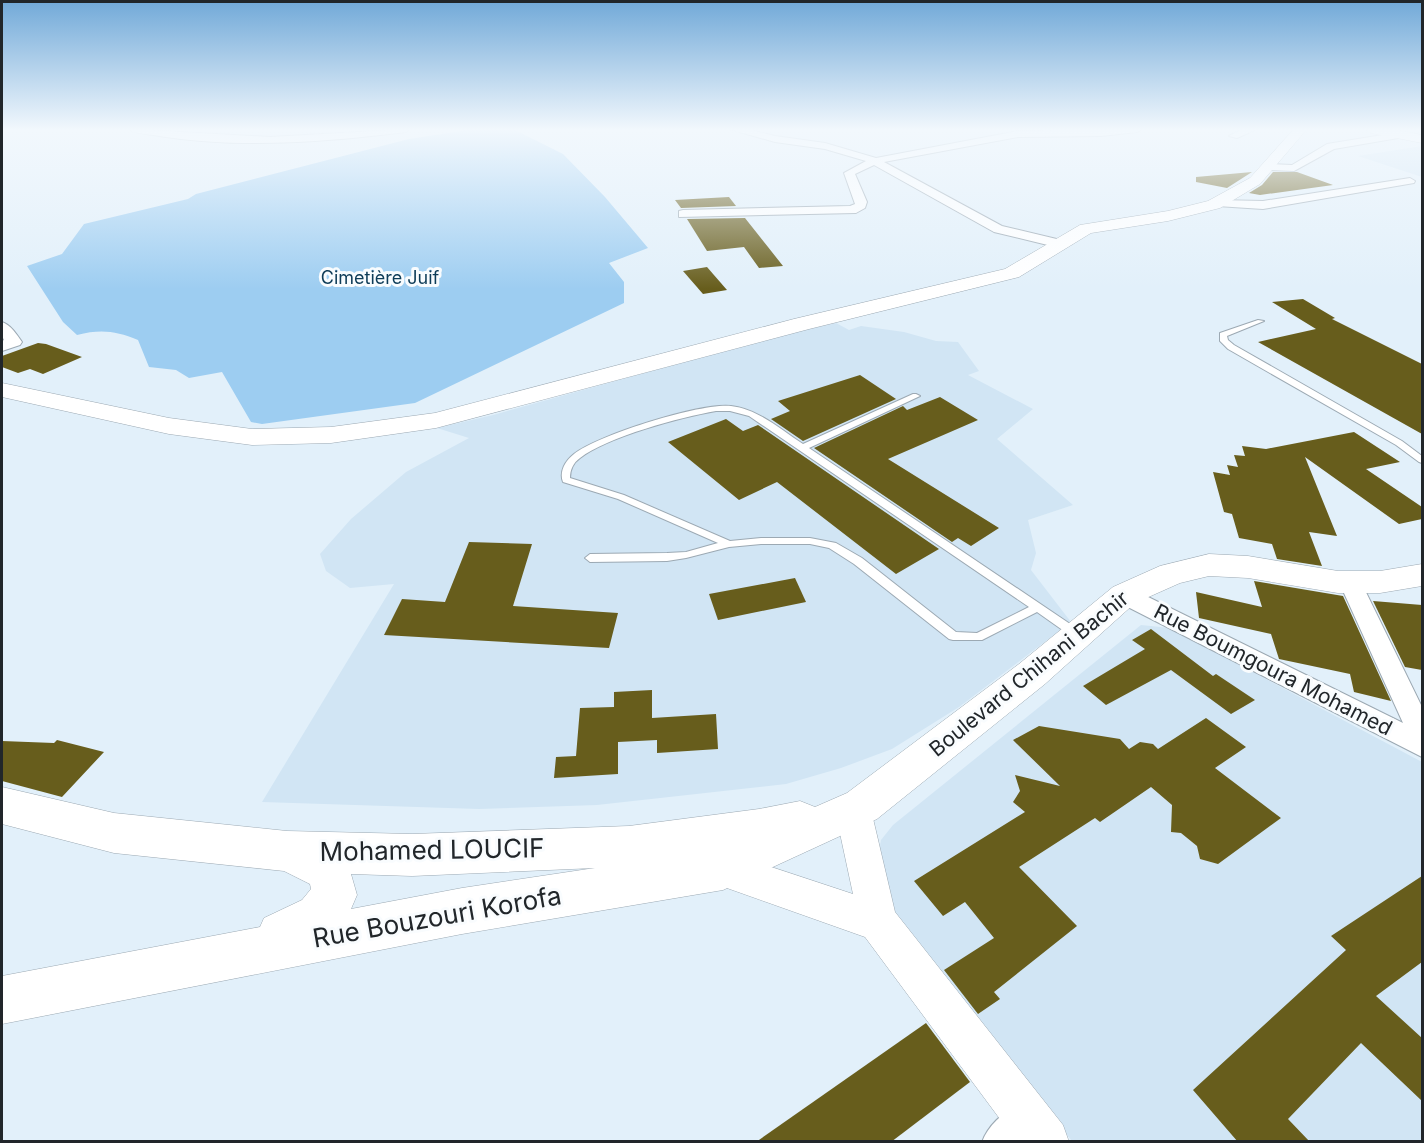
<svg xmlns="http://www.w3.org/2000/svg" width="1424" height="1143" viewBox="0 0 1424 1143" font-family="Inter,sans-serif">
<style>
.built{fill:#d1e5f4}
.green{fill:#9dcdf1}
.building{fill:#675d1c}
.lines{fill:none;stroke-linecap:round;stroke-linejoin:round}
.service-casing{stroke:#9ca9b3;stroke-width:2}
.minor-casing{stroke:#9ca9b3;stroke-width:2}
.tertiary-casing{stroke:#9ca9b3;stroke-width:1}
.secondary-casing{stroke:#9ca9b3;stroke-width:1}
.service{fill:#fff;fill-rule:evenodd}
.minor{fill:#fff;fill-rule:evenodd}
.tertiary{fill:#fff;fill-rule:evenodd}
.secondary{fill:#fff;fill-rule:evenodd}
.labels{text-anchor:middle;stroke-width:6;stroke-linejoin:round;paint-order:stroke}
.far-park-label{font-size:18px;fill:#0e3c58;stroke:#f9fcfe}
.street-label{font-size:21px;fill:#21262a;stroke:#f9fcfe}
.near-street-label{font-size:26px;fill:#21262a;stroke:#f9fcfe}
</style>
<rect width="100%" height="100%" fill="#e2f0fa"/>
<g class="built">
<polygon points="1422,146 1422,177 1358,156"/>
<polygon points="836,323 849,330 861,326 904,332 936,341 958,342 979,371 968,375 1033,409 997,439 1073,505 1028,520 1036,553 1031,570 1071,622 959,707 892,749 841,768 786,784 597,805 479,809 262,802 394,584 350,588 326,571 320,554 351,519 406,472 469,438 437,428 493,415 782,335"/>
<polygon points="1141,625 1170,628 1422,762 1422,1141 1072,1141 1000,1053 890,906 877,864 881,840 893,825"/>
</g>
<path class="green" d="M474,129H513L563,154L605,197L648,248L609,263L624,282V303L415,403L262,424L251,422L222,372L189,378L176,370L149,367L138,340C116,331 101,329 77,335L63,322L27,266L62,254L84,224L188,199L196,194L409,139Z"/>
<g class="building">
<polygon points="1252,172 1227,188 1196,182 1196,177"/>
<polygon points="1273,172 1297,172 1333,185 1260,195 1249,193 1262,185"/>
<polygon points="729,197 736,206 681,208 675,200"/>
<polygon points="745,218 768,247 783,266 759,268 744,247 707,251 687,219"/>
<polygon points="707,267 727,290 703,294 683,271"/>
<polygon points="1303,299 1335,318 1332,319 1422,364 1422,434 1258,342 1316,329 1272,302"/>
<polygon points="38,343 46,344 82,357 43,374 30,369 18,373 2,367 2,356"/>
<polygon points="860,375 896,399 803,441 771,419 790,411 778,401"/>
<polygon points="940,397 978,420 888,459 999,528 971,546 958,538 952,542 814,448 903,406 907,410"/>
<polygon points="726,419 743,431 758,425 939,549 896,574 777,482 739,500 668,442"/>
<polygon points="1354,432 1400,462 1366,469 1422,507 1422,519 1399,524 1305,457 1337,536 1309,532 1322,566 1277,559 1272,544 1239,538 1232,514 1224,512 1213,472 1230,475 1227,465 1238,467 1234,455 1245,456 1242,446 1266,449"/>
<polygon points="469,542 532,544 513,606 618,613 609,648 384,635 402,599 445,602"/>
<polygon points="795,578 806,602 718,620 709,594"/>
<polygon points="1254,581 1343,596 1391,701 1354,692 1350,674 1279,659 1271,634 1199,618 1196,592 1262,607"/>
<polygon points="1373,601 1422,605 1422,670 1405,667"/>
<polygon points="1151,629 1213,676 1216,674 1255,700 1231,714 1171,670 1106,705 1083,686 1145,649 1132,640"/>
<polygon points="652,690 652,718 716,714 718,749 657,753 657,740 618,742 618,774 554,778 556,757 576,756 580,708 614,707 614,692"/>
<polygon points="1206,718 1246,747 1215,768 1281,818 1218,864 1200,859 1197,846 1181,833 1171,832 1172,805 1151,787 1100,822 1095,818 1019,867 1077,926 994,992 1000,999 978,1014 944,970 994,938 965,902 943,916 914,881 1025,812 1013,802 1020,791 1015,775 1060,786 1013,740 1039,726 1120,739 1129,749 1140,742 1153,744 1158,749"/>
<polygon points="57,740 104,752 62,797 2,781 2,741 54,743"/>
<polygon points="1422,876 1422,962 1376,996 1422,1038 1422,1101 1361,1043 1288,1119 1310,1142 1238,1142 1193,1090 1346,950 1331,936"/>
<polygon points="926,1023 970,1082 891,1142 756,1142"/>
</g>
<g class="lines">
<g class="service-casing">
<g id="service">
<polygon points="1258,320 1264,321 1227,336 1228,340 1234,345 1402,441 1422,456 1422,463 1419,462 1396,445 1228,349 1220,341 1220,333"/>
<path d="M913,394H916L920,396L809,448L1079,630L1081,633L1079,636H1071L1037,612L982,640H953L949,639L854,564L829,548L810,544H761L729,547L686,558L667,561L590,562L585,558L590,554L667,553L686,552L718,543L618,499L563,482C559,472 565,461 574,454C598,435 700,403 731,406C758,409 780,429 803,444ZM716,411H730L749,416L1029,607L977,633L956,632L862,558L836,543L810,538H761L730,541L624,495L570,478C570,470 573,463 580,458C607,437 681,417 716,411Z"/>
</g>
</g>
<g class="minor-casing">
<g id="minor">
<path d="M128,129L270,137L411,129L406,132C325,142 241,149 159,136C149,134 136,134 128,129Z"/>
<polygon points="729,129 746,129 775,136 825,143 876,158 1018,131 1142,129 1137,132 1101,136 1018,137 884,162 1002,226 1065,241 1066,244 1065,247 1060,248 994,232 874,165 855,174 867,202 865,208 856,213 679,217 679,211 683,210 850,206 855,204 844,173 866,161 825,149 775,142"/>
<polygon points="1243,129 1257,129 1237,138 1229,136"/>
<polygon points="1401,132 1404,133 1404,137 1334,149 1294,171 1268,170 1263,167 1268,164 1292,165 1327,144"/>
<polygon points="1410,178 1415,181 1414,183 1263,209 1217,206 1211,203 1217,200 1263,201"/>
<path d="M2,322C11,325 17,335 22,342L20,345L2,351V341L4,340L2,336Z"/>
<polygon points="1350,574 1358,576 1361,582 1422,707 1422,757 1116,601 1112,595 1116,589 1124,587 1132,589 1403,723 1339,582 1342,576"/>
<path d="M1029,1100L1043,1105L1048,1119L1043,1133L1032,1142H982C990,1121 1009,1108 1029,1100Z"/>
</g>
</g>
<g class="tertiary-casing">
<polygon id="tertiary" points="853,794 866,799 871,810 895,912 1063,1125 1069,1142 1017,1142 865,937 710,882 704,869 710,856 723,851 853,894 835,810 840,799"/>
</g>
<g class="secondary-casing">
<g id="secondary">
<polygon points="1294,129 1307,129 1260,184 1220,208 1168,221 1091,233 1019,277 809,329 436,428 331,443 252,445 169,434 2,397 2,383 169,418 252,429 331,427 435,413 794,319 1005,269 1080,225 1168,211 1208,201 1250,178"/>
<polygon points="1365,129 1392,129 1422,135 1422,143 1371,133"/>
<path d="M1209,554L1248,556L1338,571H1380L1422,564V586L1380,593H1338L1248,578L1209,576L1180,583L1135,603L1045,684L877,819L723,890L462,934L2,1024V976L260,927L264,918L302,900L311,889L310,884L284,871L114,853L2,824V787L114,813L287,831L412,834L629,826L759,809L800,801L815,807L847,793L1019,664L1113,587L1160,566ZM595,868L462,888L351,909L357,895L351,874L412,876Z"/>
</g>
</g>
<use href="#service" class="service"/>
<use href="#minor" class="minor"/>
<use href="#tertiary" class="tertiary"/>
<use href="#secondary" class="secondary"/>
</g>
<linearGradient id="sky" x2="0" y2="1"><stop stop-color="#71a9d8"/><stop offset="0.45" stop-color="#f2f8fd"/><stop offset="1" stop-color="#f2f8fd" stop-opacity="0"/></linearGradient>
<rect width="1424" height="289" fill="url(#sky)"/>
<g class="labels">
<g class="far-park-label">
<text x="380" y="284">Cimetière Juif</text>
</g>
<g class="street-label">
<text transform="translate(1273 670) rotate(27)" y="7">Rue Boumgoura Mohamed</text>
<text transform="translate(1029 674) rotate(-39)" y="7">Boulevard Chihani Bachir</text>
</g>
<g class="near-street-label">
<text transform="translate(432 850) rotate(-1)" y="9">Mohamed LOUCIF</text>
<text transform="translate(437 917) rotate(-10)" y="9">Rue Bouzouri Korofa</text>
</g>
</g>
<rect width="1424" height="1143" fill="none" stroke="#21262a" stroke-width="6"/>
</svg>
